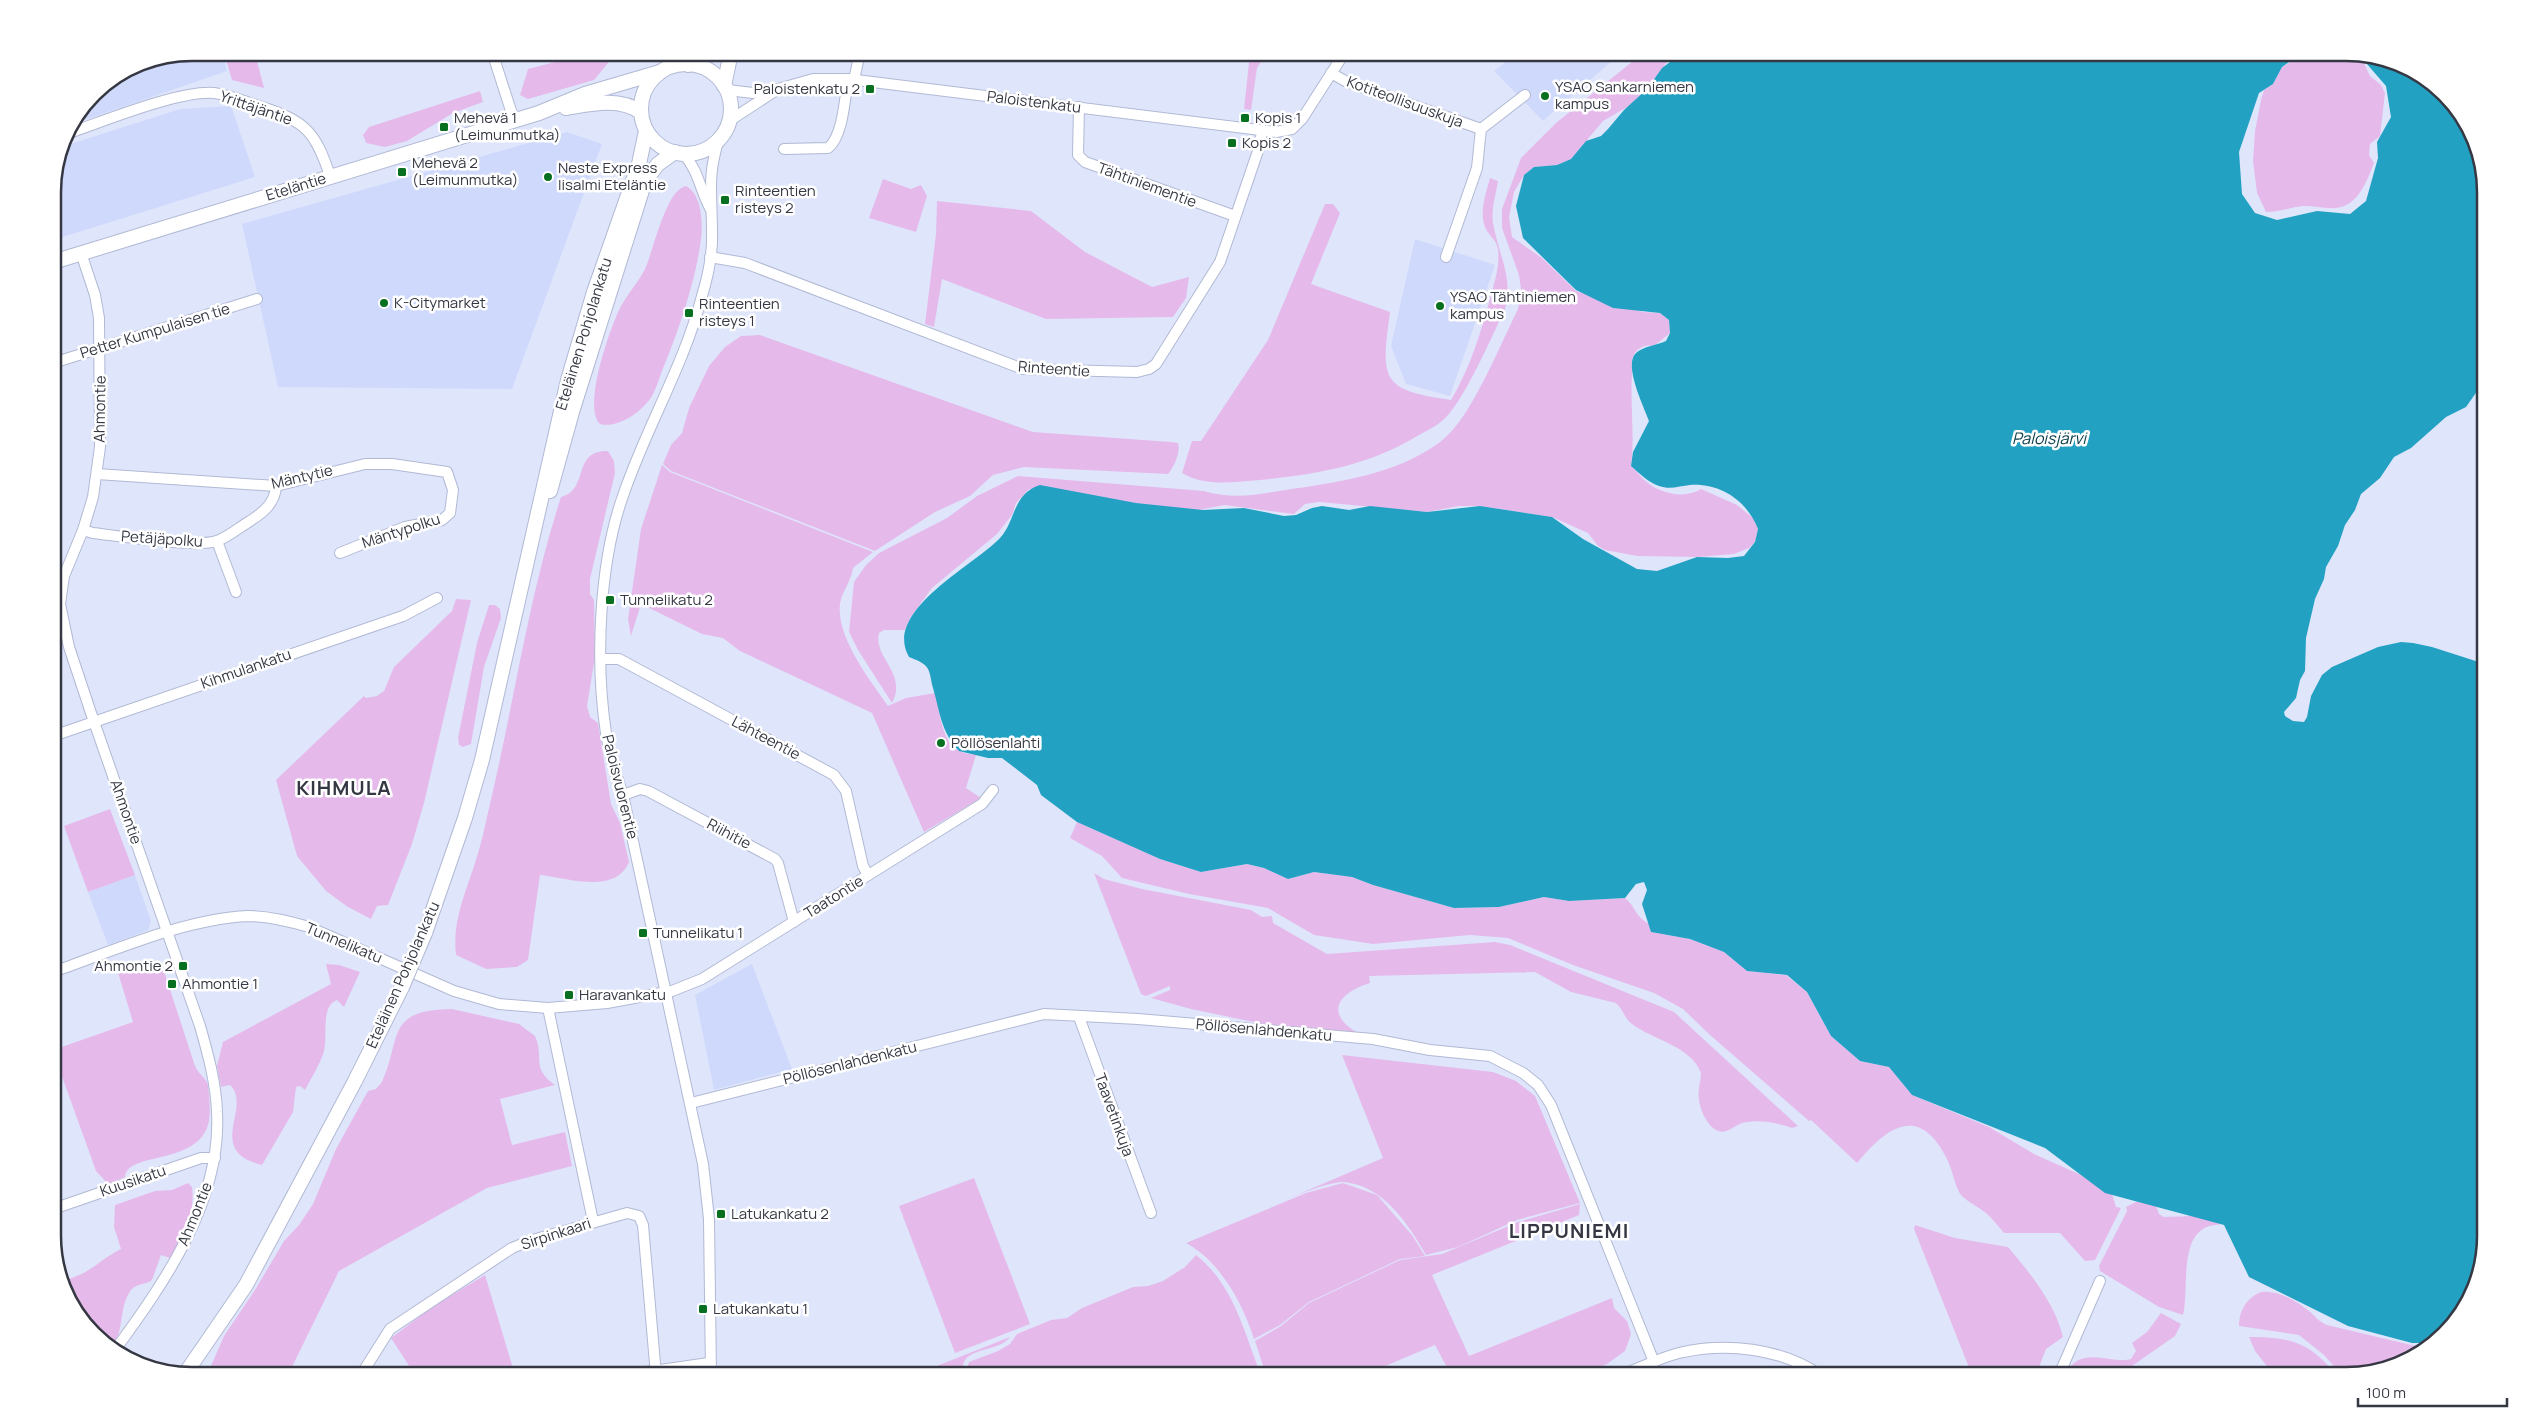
<svg xmlns="http://www.w3.org/2000/svg" width="2538" height="1428" viewBox="0 0 2538 1428" font-family="Manrope,sans-serif">
<style>
.built{fill:#cfd9fc}
.green{fill:#e5baeb}
.water{fill:#23a1c3}
.lines{fill:none;stroke-linecap:round;stroke-linejoin:round}
.street-casing{stroke:#b1b9d4;stroke-width:12}
.secondary-casing{stroke:#b1b9d4;stroke-width:16}
.street{stroke:#fff;stroke-width:10}
.secondary{stroke:#fff;stroke-width:14}
.secondary-bridge-casing{stroke:#b1b9d4;stroke-width:16;stroke-linecap:butt}
.secondary-bridge{stroke:#fff;stroke-width:14}
.poi-dot{fill:#066f20;stroke:#fff;stroke-width:2}
.labels{text-anchor:middle;stroke-width:5;stroke-linejoin:round;paint-order:stroke}
.poi-label{font-size:15px;fill:#353843;stroke:#fff;text-anchor:start}
.street-label{font-size:15px;fill:#353843;stroke:#fff}
.water-label{font-size:16px;font-style:italic;fill:#0c404e;stroke:#fff}
.district-label{font-size:20px;font-weight:bold;letter-spacing:1px;fill:#353843;stroke:#fff}
.rim{fill:none;stroke:#353843;stroke-width:2.5}
</style>
<rect width="100%" height="100%" fill="#dfe6fc"/>
<g class="built">
<polygon points="192,52 222,53 227,71 73,124 94,93 139,63"/>
<polygon points="1517,53 1621,53 1543,121 1494,71"/>
<polygon points="231,106 255,177 53,240 53,183 61,147 180,109"/>
<polygon points="567,132 602,144 512,389 278,387 242,224"/>
<polygon points="1415,239 1495,265 1450,396 1406,384 1391,346"/>
<polygon points="135,875 151,921 148,930 108,945 88,892"/>
<polygon points="752,964 792,1069 714,1090 695,995"/>
</g>
<g class="green">
<polygon points="617,52 594,80 528,99 520,95 528,69 590,53"/>
<polygon points="224,53 255,53 264,88 232,80"/>
<polygon points="1250,53 1267,53 1257,68 1251,110 1244,109"/>
<path d="M1643,53H1679L1667,62L1648,88L1629,106L1603,121L1571,159L1557,165L1534,167L1524,175L1514,192L1509,217L1512,237L1542,258L1576,291L1643,312L1660,313L1669,320L1670,333L1654,346C1645,344 1636,348 1633,357C1631,362 1632,368 1632,373C1630,403 1635,438 1631,466C1637,471 1641,478 1648,483C1662,494 1685,499 1701,489L1737,505L1753,518L1758,529L1755,542L1749,548L1734,554L1697,557L1637,556L1605,550L1598,546L1588,533L1552,517L1480,506H1459L1427,512L1319,502L1305,504L1294,514L1224,505L1194,511L1029,489L1016,503L1012,515L997,534L932,588L910,618L905,630H884L879,633C873,658 908,673 892,703L858,650L849,632L854,582L866,565L879,553L947,518L977,496L1018,476L1204,491C1233,500 1262,494 1291,489C1342,482 1408,472 1448,435C1474,410 1501,343 1518,309L1521,289L1519,275L1502,228V209L1521,158L1556,123Z"/>
<path d="M2303,53H2346L2362,59L2370,76L2381,85L2385,93L2380,136L2370,144L2369,155L2374,163C2367,181 2358,206 2336,208C2325,209 2315,206 2304,206C2291,207 2280,212 2266,212L2257,193L2253,161L2255,131L2261,100L2264,90L2273,84L2282,67L2295,60Z"/>
<polygon points="480,91 483,102 453,113 407,141 385,147 366,143 363,135 369,127"/>
<path d="M1490,178L1498,181C1496,194 1491,210 1493,223C1498,253 1514,279 1505,309C1492,336 1463,404 1442,421C1435,427 1426,431 1419,435C1368,466 1318,474 1260,480C1235,482 1205,487 1182,473L1192,441H1201L1268,340L1325,204H1333L1340,213L1311,284L1390,312C1381,380 1380,390 1451,400C1470,368 1480,335 1490,299C1494,283 1500,267 1498,250C1497,239 1489,237 1485,227C1479,212 1486,193 1490,178Z"/>
<polygon points="883,179 911,189 921,185 927,196 916,232 869,218"/>
<path d="M686,186C702,194 703,224 701,239C696,280 678,333 662,371C659,379 656,389 652,396C643,411 618,429 600,424C582,407 610,328 620,308C627,294 638,283 645,269C653,252 666,189 686,186Z"/>
<polygon points="937,201 1031,211 1085,252 1152,287 1189,277 1186,298 1173,317 1046,319 942,279 934,327 925,324 936,234"/>
<path d="M760,335L1033,432L1171,442L1178,443C1181,452 1174,467 1168,474L1024,467L993,475L970,496L935,512L875,551L671,471L663,464L671,445L682,433L689,408L709,366L725,347L741,336Z"/>
<path d="M608,451L614,461L615,473L590,579V594L594,600L595,657L587,706L590,717L598,723L611,804L620,823L629,862C615,895 568,878 540,875L528,960L517,967L486,969L456,955C452,922 465,894 475,863C481,845 485,826 489,808C514,704 528,598 561,497C590,490 571,450 608,451Z"/>
<path d="M662,465L670,472L873,552L853,568C851,582 842,591 840,604C836,637 870,680 888,706L906,698L935,693C940,710 941,743 960,751C965,754 971,754 976,755L966,788L981,798L924,832L872,713L740,651L723,638L702,634L641,604L631,636L628,619L641,529Z"/>
<polygon points="456,599 471,600 424,803 412,844 388,905 377,906 371,919 348,907 326,891 297,856 276,780 364,696 366,698 377,696 384,691 394,667 452,611"/>
<polygon points="489,605 495,605 500,609 501,618 484,667 471,744 463,747 459,745 458,738 477,643"/>
<polygon points="110,809 135,875 88,892 64,826"/>
<path d="M1077,822L1160,859L1201,872L1247,864L1264,868L1288,879L1314,872L1352,877L1373,885L1454,908L1499,907L1544,897L1569,901L1625,898C1636,907 1634,915 1649,924L1651,932L1690,939L1724,952L1747,971L1786,975L1807,992L1831,1036L1860,1061L1889,1067L1912,1095L1989,1127L2034,1154L2081,1175L2112,1194L2116,1207L2121,1208L2095,1260L2085,1261L2060,1233H2004C1998,1226 1993,1219 1986,1213C1979,1207 1963,1200 1959,1192C1954,1182 1952,1169 1947,1159C1919,1103 1887,1127 1857,1163L1811,1120L1809,1121L1710,1035L1683,1009L1654,993L1573,965L1508,938L1470,935L1373,944L1314,935L1268,908L1189,894L1122,878L1102,856L1070,838Z"/>
<path d="M1094,873L1104,879L1142,889L1251,910L1262,917L1272,916L1273,923L1327,954L1495,942L1510,945L1674,1012L1798,1126L1792,1128C1778,1123 1762,1120 1747,1122C1738,1123 1733,1129 1726,1131C1711,1136 1700,1111 1699,1100C1697,1090 1701,1082 1701,1073C1691,1046 1653,1040 1632,1024C1624,1018 1623,1009 1616,1003L1571,992L1535,972L1369,976L1370,983C1338,993 1323,1014 1360,1034L1273,1026L1191,1009L1151,998L1170,990V986L1146,996L1141,994Z"/>
<path d="M326,964L339,965L360,972L344,1007L337,1000C320,1006 328,1038 324,1051C320,1065 311,1078 305,1090L300,1086L296,1087L293,1112L262,1165C204,1151 253,1107 230,1085L221,1087L217,1066L223,1042L331,984Z"/>
<path d="M162,965L195,1066C199,1075 206,1078 208,1085C209,1098 212,1115 207,1128C192,1165 127,1152 125,1177L108,1184L96,1171L60,1071L53,1072V1050L133,1022L116,966Z"/>
<path d="M452,1009L519,1024L535,1036C545,1058 530,1067 555,1085L500,1099L512,1145L565,1132L572,1166L487,1188L339,1271L288,1375H207L224,1336L255,1290L284,1241L299,1225L313,1204L336,1149L368,1091L376,1089L382,1082C402,1037 385,1010 452,1009Z"/>
<path d="M1342,1055L1493,1072L1516,1081L1535,1096L1580,1203L1517,1220L1458,1247L1426,1255C1408,1224 1384,1186 1344,1182C1330,1181 1292,1197 1278,1203L1383,1158Z"/>
<polygon points="974,1178 1030,1324 955,1353 899,1206"/>
<path d="M188,1183L192,1187C196,1213 182,1236 170,1258L161,1255L152,1280C146,1285 137,1283 131,1290C118,1308 125,1331 112,1346L71,1306L63,1280C88,1276 100,1259 121,1249L114,1227L115,1205L155,1191L172,1190Z"/>
<path d="M1343,1183L1377,1195L1412,1235L1425,1256L1400,1259L1309,1302L1280,1325L1254,1339C1243,1304 1220,1261 1186,1243L1306,1193Z"/>
<path d="M2138,1201L2156,1206L2159,1214L2164,1217L2193,1216L2222,1224C2216,1225 2208,1225 2203,1229C2180,1243 2189,1291 2183,1315L2159,1307L2100,1271L2099,1266L2127,1211L2126,1207Z"/>
<polygon points="1580,1204 1579,1215 1432,1275 1469,1356 1612,1298 1614,1308 1627,1321 1631,1334 1625,1351 1607,1364 1580,1375 1451,1375 1435,1345 1364,1375 1266,1375 1255,1341 1281,1326 1309,1303 1400,1260 1442,1254 1518,1222"/>
<path d="M1915,1225L1955,1238L2008,1247C2030,1273 2055,1303 2063,1337L2046,1349L2036,1375H1972L1914,1229Z"/>
<path d="M1196,1255C1234,1285 1244,1332 1261,1375H965L969,1362L998,1351L1010,1344L1017,1334L1051,1320L1067,1318L1082,1308L1133,1287L1148,1286L1163,1281L1185,1267Z"/>
<polygon points="485,1275 515,1375 415,1375 391,1338 432,1307"/>
<path d="M2261,1292C2278,1290 2295,1300 2309,1311C2315,1316 2318,1321 2327,1325L2424,1348L2416,1357L2342,1375L2324,1355L2299,1335L2239,1326C2239,1311 2246,1298 2261,1292Z"/>
<path d="M2161,1313L2181,1324L2175,1336L2119,1375H2065C2080,1343 2112,1365 2131,1359L2136,1351L2132,1343L2147,1332Z"/>
<path d="M1010,1337C999,1351 975,1347 965,1360C963,1363 962,1371 960,1375H914Z"/>
<path d="M2249,1337C2290,1337 2310,1342 2336,1375H2274L2255,1351Z"/>
</g>
<path class="water" d="M1682,53H2302L2282,67L2273,84L2259,93L2239,152L2242,194L2255,213L2277,220L2317,211L2350,214L2366,201L2378,158L2377,142L2391,117L2386,86L2360,56L2416,71L2462,115L2485,183V380L2466,407L2446,417L2411,448L2394,457L2380,478L2361,494L2355,510L2345,525L2338,546L2326,567L2324,579L2315,599L2306,638L2305,671L2300,680L2296,698L2284,712L2285,716L2293,721L2304,722L2307,717L2311,696L2322,675L2332,667L2378,647L2401,642L2413,643L2432,647L2485,664V1236L2467,1306L2430,1343H2412L2348,1326L2249,1277L2224,1225L2105,1193L2045,1148L1912,1095L1889,1067L1860,1061L1831,1036L1807,992L1787,975L1747,971L1724,952L1690,939L1651,932L1642,904L1647,890L1644,882L1636,884L1625,898L1569,901L1544,897L1499,907L1454,908L1373,885L1352,877L1314,872L1288,879L1264,868L1247,864L1201,872L1160,859L1077,822L1041,795L1037,785L1002,758H988L959,751C941,732 940,712 933,688C931,682 931,675 928,669C924,662 916,660 909,657C882,611 975,565 1000,538C1016,521 1012,494 1040,485L1136,503L1203,510L1244,508L1284,516L1296,515L1312,508L1322,506L1349,510L1370,506L1427,512L1480,506L1552,517L1583,539L1637,569L1657,571L1697,557L1728,558L1744,556L1755,542L1758,529C1747,501 1721,483 1690,485C1680,486 1670,490 1659,486C1649,483 1639,473 1631,466L1633,452L1649,421C1644,407 1623,365 1636,353C1642,347 1657,345 1666,341L1670,333L1669,320L1660,313L1613,308L1576,290L1523,238L1516,206L1524,175L1534,167L1557,165L1571,159L1586,141L1601,136L1608,129L1624,110L1648,88L1662,68Z"/>
<g class="lines">
<g class="street-casing">
<g id="street">
<polyline points="492,52 514,120"/>
<polyline points="1331,73 1347,82 1481,129"/>
<polyline points="854,80 860,52"/>
<polyline points="727,90 753,93 778,89 813,79 848,79 1276,132 1292,129 1302,119 1345,52"/>
<polyline points="1079,107 1078,155 1085,162 1235,216"/>
<polyline points="729,121 775,91"/>
<path d="M66,134C102,122 179,90 214,93C230,95 246,102 262,107C306,121 316,133 330,176"/>
<path d="M784,149L828,148C843,137 845,97 848,79"/>
<path d="M683,153C700,173 699,188 710,208"/>
<path d="M81,253L95,295L99,318L100,447L93,497L83,530L64,576L60,604L69,647L91,713L200,1026C208,1054 216,1083 217,1112C222,1200 165,1282 115,1350"/>
<polyline points="710,257 745,263 1023,369 1137,372 1149,369 1156,364 1220,262 1260,145 1262,130"/>
<polyline points="1446,257 1477,168 1481,129 1525,95"/>
<polyline points="53,363 257,299"/>
<polyline points="97,474 276,486 365,464 392,464 447,472 453,490 450,513 442,520 405,527 340,553"/>
<path d="M83,530L93,533C119,536 196,548 217,541C228,537 240,527 250,521C264,512 275,503 276,486"/>
<polyline points="217,541 236,592"/>
<polyline points="601,659 619,659 834,775 846,791 863,866 868,875"/>
<polyline points="53,736 403,616 437,598"/>
<polyline points="623,795 640,789 648,791 775,859 778,863 794,922"/>
<path d="M53,972C113,951 184,919 248,916C269,916 289,921 309,927L454,991L499,1004L548,1008L607,1003L672,991L702,979L982,804L993,790"/>
<polyline points="548,1008 593,1221"/>
<polyline points="1079,1017 1151,1213"/>
<polyline points="691,1103 1044,1014 1138,1019 1373,1039 1430,1050 1490,1056 1523,1073 1538,1085 1551,1105 1654,1362"/>
<polyline points="53,1209 201,1158 215,1158"/>
<polyline points="361,1375 390,1329 512,1248 529,1241 627,1213 639,1216 643,1225 656,1375"/>
<polyline points="625,1375 709,1363"/>
<path d="M711,1375L709,1219L703,1164L623,795C616,774 609,754 606,733C595,661 599,561 624,493C647,426 684,365 702,296C708,276 713,254 712,232C712,196 707,175 719,139"/>
<path d="M1621,1375C1640,1368 1659,1358 1679,1353C1725,1342 1781,1348 1820,1375"/>
<polyline points="2059,1375 2100,1281"/>
</g>
</g>
<g class="secondary-casing">
<g id="secondary">
<circle cx="686" cy="109" r="45"/>
<polyline points="688,65 708,52"/>
<polyline points="724,86 731,52"/>
<path d="M566,108C591,104 618,97 641,112"/>
<polyline points="53,262 539,113 585,94 660,72"/>
<polyline points="550,491 572,412 645,181 658,164 675,152"/>
<polyline points="425,933 465,818 482,760 568,380 594,292 639,164 646,131"/>
<polyline points="185,1374 246,1285 355,1081 402,987"/>
</g>
</g>
<use href="#street" class="street"/>
<use href="#secondary" class="secondary"/>
<g class="secondary-bridge-casing">
<polyline id="secondary-bridge" points="402,987 425,933"/>
</g>
<use href="#secondary-bridge" class="secondary-bridge"/>
</g>
<g class="poi-dot">
<rect x="865" y="84" width="10" height="10" rx="2.5"/>
<circle cx="1545" cy="96" r="5"/>
<rect x="1240" y="113" width="10" height="10" rx="2.5"/>
<rect x="439" y="122" width="10" height="10" rx="2.5"/>
<rect x="1227" y="138" width="10" height="10" rx="2.5"/>
<rect x="397" y="167" width="10" height="10" rx="2.5"/>
<circle cx="548" cy="177" r="5"/>
<rect x="720" y="195" width="10" height="10" rx="2.5"/>
<circle cx="384" cy="303" r="5"/>
<circle cx="1440" cy="306" r="5"/>
<rect x="684" y="308" width="10" height="10" rx="2.5"/>
<rect x="605" y="595" width="10" height="10" rx="2.5"/>
<circle cx="941" cy="743" r="5"/>
<rect x="638" y="928" width="10" height="10" rx="2.5"/>
<rect x="178" y="961" width="10" height="10" rx="2.5"/>
<rect x="167" y="979" width="10" height="10" rx="2.5"/>
<rect x="564" y="990" width="10" height="10" rx="2.5"/>
<rect x="716" y="1209" width="10" height="10" rx="2.5"/>
<rect x="698" y="1304" width="10" height="10" rx="2.5"/>
</g>
<g class="labels">
<g class="poi-label">
<text x="1555" y="92">YSAO Sankarniemen<tspan x="1555" dy="17">kampus</tspan></text>
<text x="860" y="94" text-anchor="end">Paloistenkatu 2</text>
<text x="454" y="123">Mehevä 1<tspan x="454" dy="17">(Leimunmutka)</tspan></text>
<text x="1255" y="123">Kopis 1</text>
<text x="1242" y="148">Kopis 2</text>
<text x="412" y="168">Mehevä 2<tspan x="412" dy="17">(Leimunmutka)</tspan></text>
<text x="558" y="173">Neste Express<tspan x="558" dy="17">Iisalmi Eteläntie</tspan></text>
<text x="735" y="196">Rinteentien<tspan x="735" dy="17">risteys 2</tspan></text>
<text x="1450" y="302">YSAO Tähtiniemen<tspan x="1450" dy="17">kampus</tspan></text>
<text x="394" y="308">K-Citymarket</text>
<text x="699" y="309">Rinteentien<tspan x="699" dy="17">risteys 1</tspan></text>
<text x="620" y="605">Tunnelikatu 2</text>
<text x="951" y="748">Pöllösenlahti</text>
<text x="653" y="938">Tunnelikatu 1</text>
<text x="173" y="971" text-anchor="end">Ahmontie 2</text>
<text x="182" y="989">Ahmontie 1</text>
<text x="579" y="1000">Haravankatu</text>
<text x="731" y="1219">Latukankatu 2</text>
<text x="713" y="1314">Latukankatu 1</text>
</g>
<g class="street-label">
<text transform="translate(1034 102) rotate(7)" y="5">Paloistenkatu</text>
<text transform="translate(1405 102) rotate(20)" y="5">Kotiteollisuuskuja</text>
<text transform="translate(256 108) rotate(19)" y="5">Yrittäjäntie</text>
<text transform="translate(1147 185) rotate(20)" y="5">Tähtiniementie</text>
<text transform="translate(296 187) rotate(-17)" y="5">Eteläntie</text>
<text transform="translate(155 331) rotate(-17)" y="5">Petter Kumpulaisen tie</text>
<text transform="translate(584 334) rotate(-73)" y="5">Eteläinen Pohjolankatu</text>
<text transform="translate(1054 369) rotate(4)" y="5">Rinteentie</text>
<text transform="translate(100 409) rotate(-89)" y="5">Ahmontie</text>
<text transform="translate(302 477) rotate(-13)" y="5">Mäntytie</text>
<text transform="translate(401 531) rotate(-18)" y="5">Mäntypolku</text>
<text transform="translate(162 539) rotate(4)" y="5">Petäjäpolku</text>
<text transform="translate(246 669) rotate(-19)" y="5">Kihmulankatu</text>
<text transform="translate(766 738) rotate(28)" y="5">Lähteentie</text>
<text transform="translate(620 787) rotate(76)" y="5">Paloisvuorentie</text>
<text transform="translate(126 812) rotate(71)" y="5">Ahmontie</text>
<text transform="translate(729 834) rotate(28)" y="5">Riihitie</text>
<text transform="translate(834 897) rotate(-32)" y="5">Taatontie</text>
<text transform="translate(344 943) rotate(23)" y="5">Tunnelikatu</text>
<text transform="translate(403 975) rotate(-66)" y="5">Eteläinen Pohjolankatu</text>
<text transform="translate(1264 1030) rotate(5)" y="5">Pöllösenlahdenkatu</text>
<text transform="translate(850 1063) rotate(-14)" y="5">Pöllösenlahdenkatu</text>
<text transform="translate(1114 1115) rotate(70)" y="5">Taavetinkuja</text>
<text transform="translate(133 1181) rotate(-19)" y="5">Kuusikatu</text>
<text transform="translate(195 1214) rotate(-68)" y="5">Ahmontie</text>
<text transform="translate(556 1234) rotate(-18)" y="5">Sirpinkaari</text>
</g>
<g class="water-label">
<text x="2049" y="444">Paloisjärvi</text>
</g>
<g class="district-label">
<text x="344" y="795">KIHMULA</text>
<text x="1569" y="1238">LIPPUNIEMI</text>
</g>
</g>
<path d="M0 0H2538V1428H0ZM192 61H2346A131 131 0 0 1 2477 192V1236A131 131 0 0 1 2346 1367H192A131 131 0 0 1 61 1236V192A131 131 0 0 1 192 61Z" fill="#fff" fill-rule="evenodd"/>
<path class="rim" d="M192 61H2346A131 131 0 0 1 2477 192V1236A131 131 0 0 1 2346 1367H192A131 131 0 0 1 61 1236V192A131 131 0 0 1 192 61Z"/>
<path d="M2358 1398v8h149v-8" fill="none" stroke="#353843" stroke-width="2.5"/>
<text x="2366" y="1398" font-size="15" fill="#353843" stroke="#ffffff" stroke-width="4" paint-order="stroke">100 m</text>
</svg>
